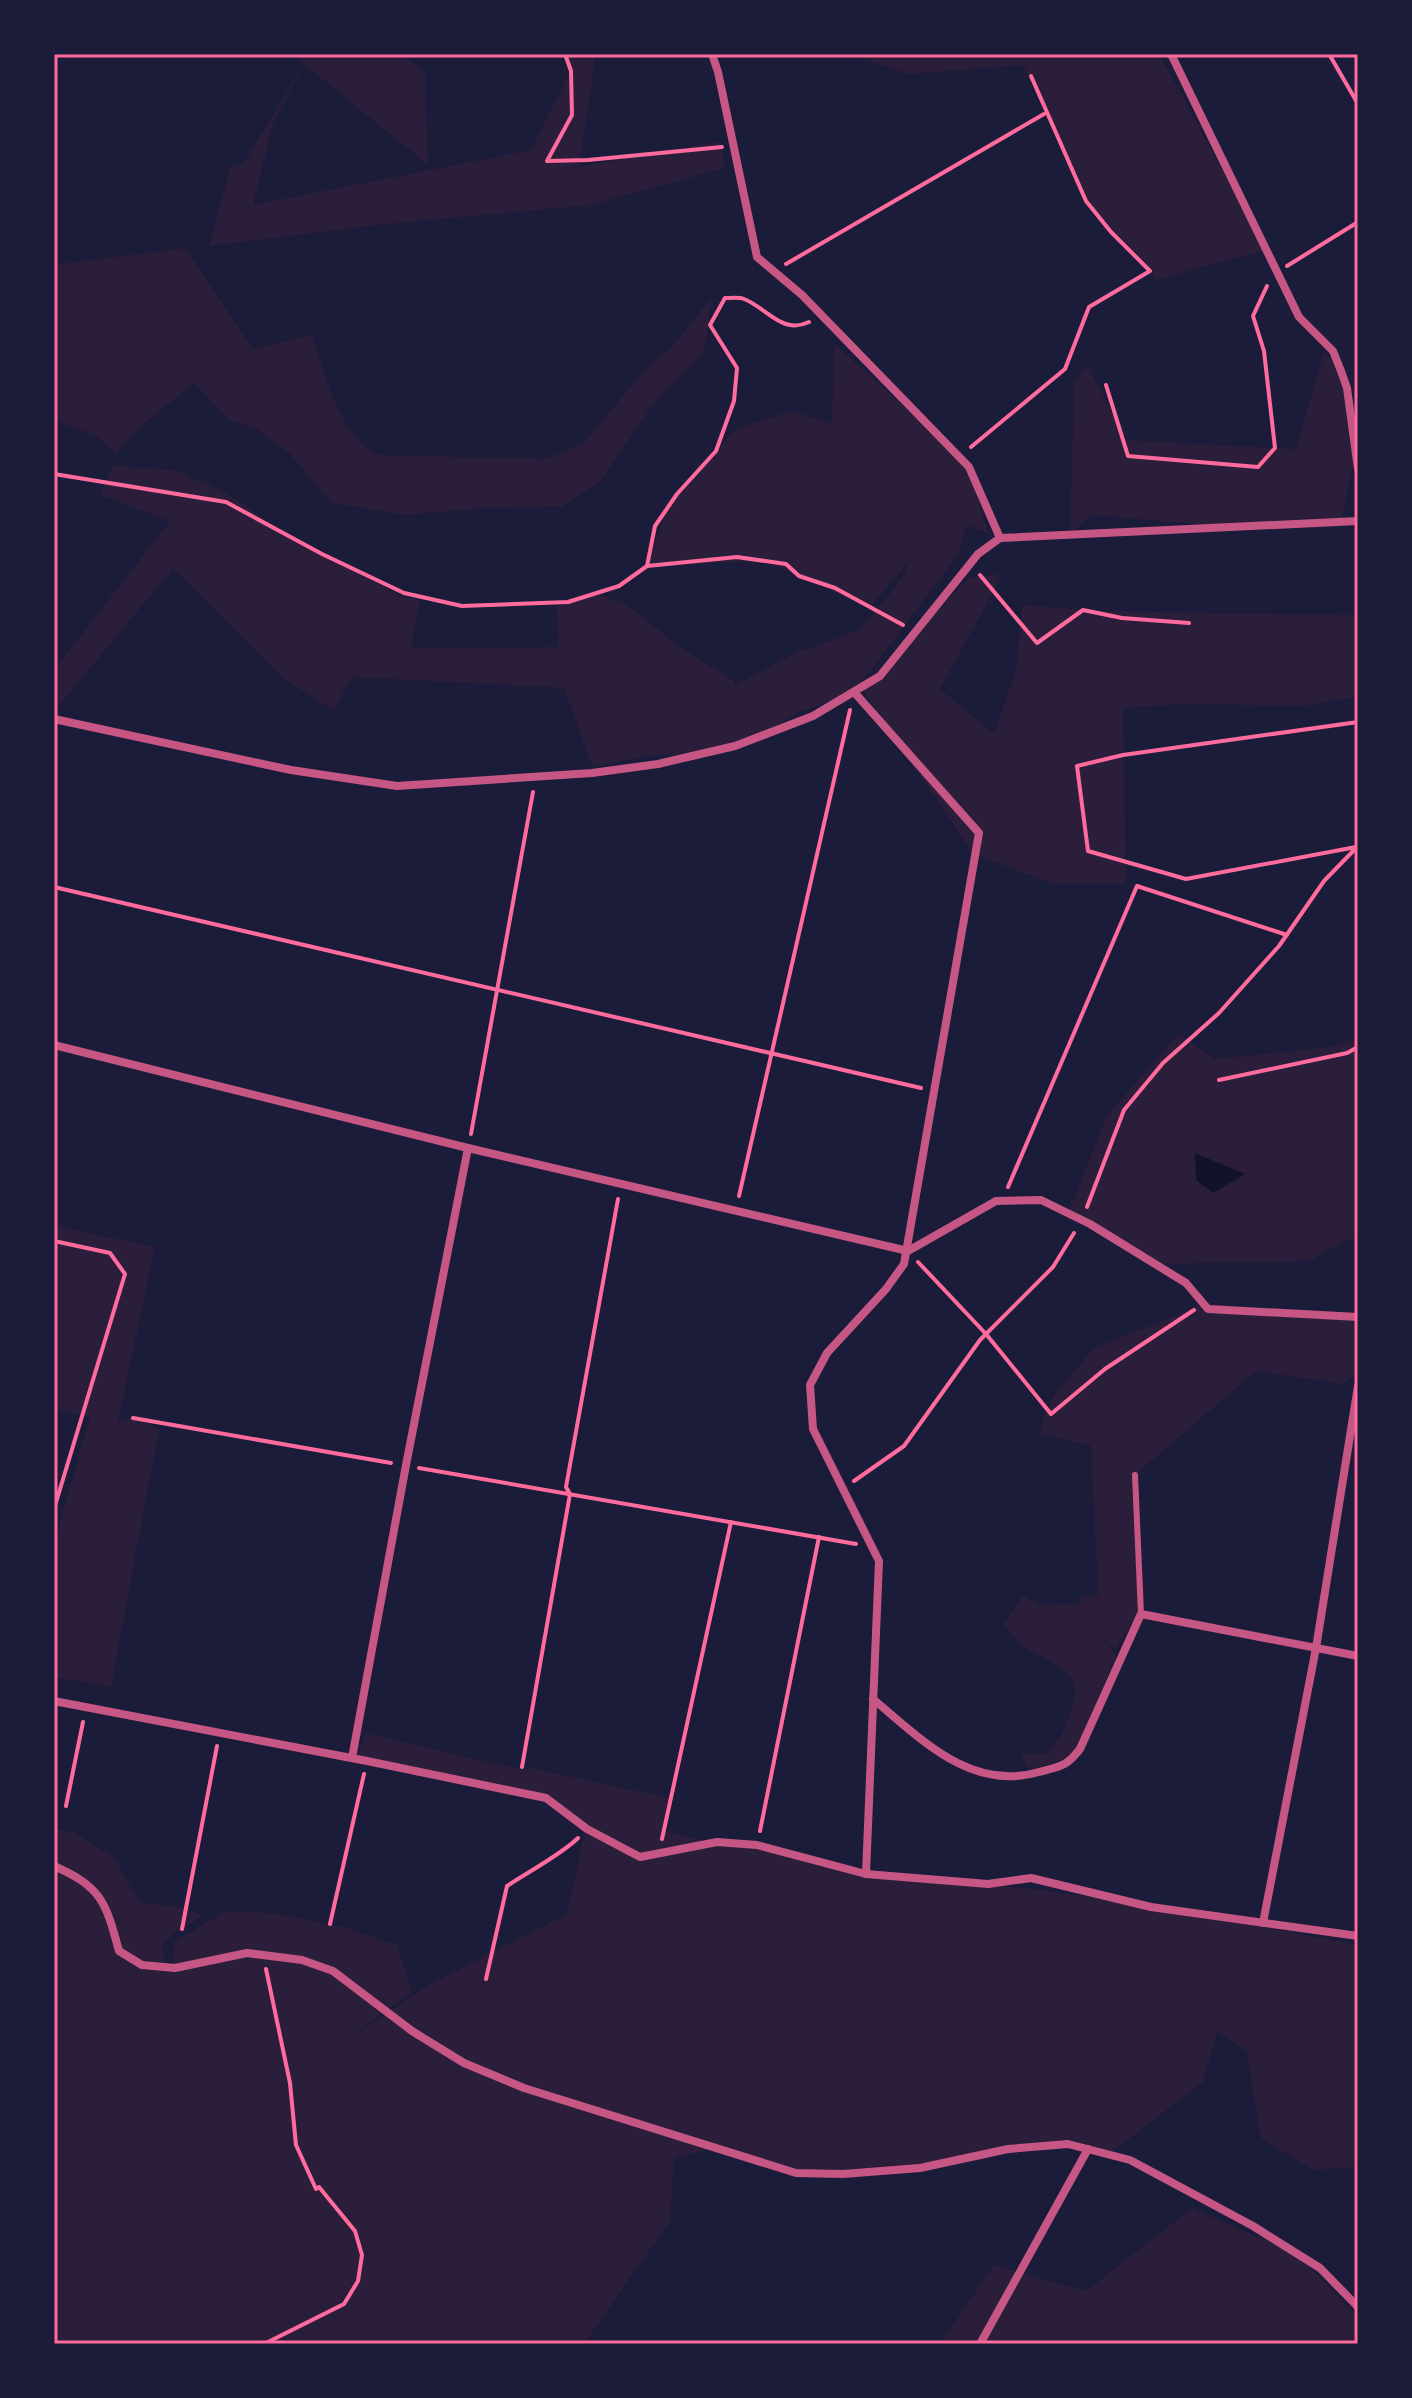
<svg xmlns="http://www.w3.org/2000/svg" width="1412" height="2398" viewBox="0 0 1412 2398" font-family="'Space Grotesk',sans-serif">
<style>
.green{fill:#2a1e3b}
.water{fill:#12122b}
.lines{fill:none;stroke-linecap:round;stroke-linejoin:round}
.path{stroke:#ff6b9d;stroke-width:4}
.service{stroke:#c65784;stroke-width:6}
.minor{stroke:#c65784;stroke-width:8}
.neatline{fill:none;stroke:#ff6b9d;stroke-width:3}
</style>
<rect width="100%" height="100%" fill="#1b1b3a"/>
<g class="green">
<polygon points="296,54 402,54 425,73 428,165 304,64 273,123 253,205 531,150 571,71 563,54 596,54 579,167 721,141 725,168 591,205 388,224 209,246 231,165 243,165 303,64 296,57"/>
<polygon points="848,54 1159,54 1266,250 1156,280 1150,271 1086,201 1023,65 908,74"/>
<path d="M186,248L253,349L312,334C324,372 340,439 380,455L546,459L583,444L647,367L672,347L712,297L704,352L654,403L601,481L562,507L488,508L404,515L332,503L290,454L255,428L230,421L194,383L142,425L116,453L94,435L54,420V270L59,264Z"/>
<polygon points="834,343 969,467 988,533 967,525 958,555 854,692 800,712 744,743 689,757 662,754 592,766 564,688 352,677 334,710 284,679 173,568 57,708 54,706 54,670 170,521 100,495 113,466 176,470 229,494 284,533 401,596 420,600 411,648 558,647 557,606 595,593 629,606 678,646 733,680 735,685 796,653 859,630 886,599 904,574 908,562 870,607 763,561 647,566 667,509 735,429 792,411 832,424"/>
<polygon points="1324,352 1341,371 1356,452 1341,522 1231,527 1091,515 1070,534 1074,385 1087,364 1126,440 1296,449"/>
<polygon points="1003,574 940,689 994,734 1016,670 1022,605 1100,611 1358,615 1358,697 1303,706 1188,704 1123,708 1126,884 1054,884 973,854 861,687 969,578"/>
<polygon points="1179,1034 1215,1059 1329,1047 1358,1038 1358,1235 1309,1261 1163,1264 1075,1216 1070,1209 1107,1115"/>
<polygon points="54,1226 155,1247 118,1422 133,1418 159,1429 111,1687 54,1677 54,1545 90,1417 54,1408"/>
<path d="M1203,1304L1358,1317V1373L1343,1384L1256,1371L1135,1475L1145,1602L1115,1650L1097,1629L1116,1656L1074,1757L1029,1769L1020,1753L1045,1754C1061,1740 1064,1731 1071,1711C1088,1666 1047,1665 1021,1644C1015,1639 1010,1631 1004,1624L1023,1595L1040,1605L1081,1603V1596L1098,1595L1091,1446L1041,1434L1043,1418L1054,1395L1093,1349Z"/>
<polygon points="365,1733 523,1770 532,1768 673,1799 664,1831 703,1840 682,1848 717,1842 767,1848 864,1873 1035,1889 1196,1914 1358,1945 1358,2167 1312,2170 1260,2137 1247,2051 1217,2032 1203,2082 1108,2155 1051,2146 897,2170 803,2173 717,2148 674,2158 670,2221 584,2344 54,2344 54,1829 73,1832 114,1857 139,1902 185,1908 204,1916 171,1935 162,1944 165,1967 173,1967 174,1942 226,1911 272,1913 344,1927 397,1945 412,1992 333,2049 432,1983 567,1914 585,1831 546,1798 357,1759"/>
<polygon points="1192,2208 1297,2254 1358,2317 1358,2344 940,2344 994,2265 1086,2291"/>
</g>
<polygon class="water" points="1195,1153 1245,1174 1213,1193 1196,1180"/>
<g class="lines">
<g class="path">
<polyline points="565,54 571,71 572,115 547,161 588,160 722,147"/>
<polyline points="1329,54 1358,104"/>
<polyline points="786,264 1044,114"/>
<polyline points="1287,266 1358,222"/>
<polyline points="1106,385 1128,456 1258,467 1275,448 1264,351 1253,316 1267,286"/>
<polyline points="971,447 1065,369 1089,307 1150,271 1111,232 1086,201 1031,76"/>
<path d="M54,474L226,502L322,554L404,593L462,606L568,602L619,586L647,566L655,526L677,494L716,451L734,401L737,368L710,325L725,298C731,298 739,297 744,299C767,308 782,335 809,322"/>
<polyline points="647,566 737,557 786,564 799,576 835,588 903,625"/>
<polyline points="980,575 1037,643 1083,610 1122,618 1189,623"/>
<polyline points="1356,847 1186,879 1088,851 1077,766 1123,755 1358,722"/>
<polyline points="54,887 921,1088"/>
<polyline points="1219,1080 1347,1053 1358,1047"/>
<polyline points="471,1134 533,792"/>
<polyline points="1008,1187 1137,886 1287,935"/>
<polyline points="739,1196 850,710"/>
<polyline points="1087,1207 1124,1110 1163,1063 1219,1013 1279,946 1324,881 1358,846"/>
<polyline points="54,1241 110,1253 125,1274 54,1509"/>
<polyline points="918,1262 986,1334 1051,1414 1105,1369 1194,1310"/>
<polyline points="133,1418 391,1463"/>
<polyline points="419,1468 856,1544"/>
<polyline points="854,1481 904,1446 980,1340 1053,1267 1074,1233"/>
<polyline points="522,1767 570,1494 566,1487 618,1199"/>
<polyline points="66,1806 83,1722"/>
<polyline points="760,1831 819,1537"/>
<polyline points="662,1839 731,1522"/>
<polyline points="330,1924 364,1774"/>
<polyline points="182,1929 217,1746"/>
<path d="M486,1979L507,1886C528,1872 562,1854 578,1838"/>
<polyline points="264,2344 344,2304 358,2281 362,2255 355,2231 319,2187 316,2189 296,2145 290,2083 266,1969"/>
</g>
<polyline class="service" points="1135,1475 1141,1614"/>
<g class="minor">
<polyline points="712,54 718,72 757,257 802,295 969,467 1000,538"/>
<polyline points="1171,54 1299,317 1333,351 1341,371 1347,388 1358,469"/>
<polyline points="854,692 979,833 904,1264 886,1289 827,1353 810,1385 813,1429 879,1561 866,1874"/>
<polyline points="54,719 291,770 397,786 592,773 658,764 735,746 813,716 880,676 978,554 1000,538 1358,521"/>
<polyline points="54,1045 468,1148 908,1251 996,1201 1041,1200 1090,1224 1186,1283 1208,1309 1358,1317"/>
<path d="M873,1699C921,1739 971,1792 1039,1772C1061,1766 1066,1767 1080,1749L1141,1614L1358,1656"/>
<polyline points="54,1701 367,1761 546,1798 587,1829 640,1857 717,1842 757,1845 866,1874 988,1884 1031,1878 1151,1907 1358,1936"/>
<polyline points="352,1758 406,1465 468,1148"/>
<path d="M54,1866C102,1887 106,1903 119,1951L142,1965L175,1968L247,1953L302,1960L333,1971L412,2031L464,2063L524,2088L796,2173L843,2174L920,2168L1008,2149L1068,2144L1130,2160L1253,2226L1320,2268L1358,2307"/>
<polyline points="1263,1923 1316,1648 1358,1386"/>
<polyline points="980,2344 1088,2149"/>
</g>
</g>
<rect width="1412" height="2398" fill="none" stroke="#1b1b3a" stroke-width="112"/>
<rect x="56" y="56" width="1300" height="2286" class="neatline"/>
</svg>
